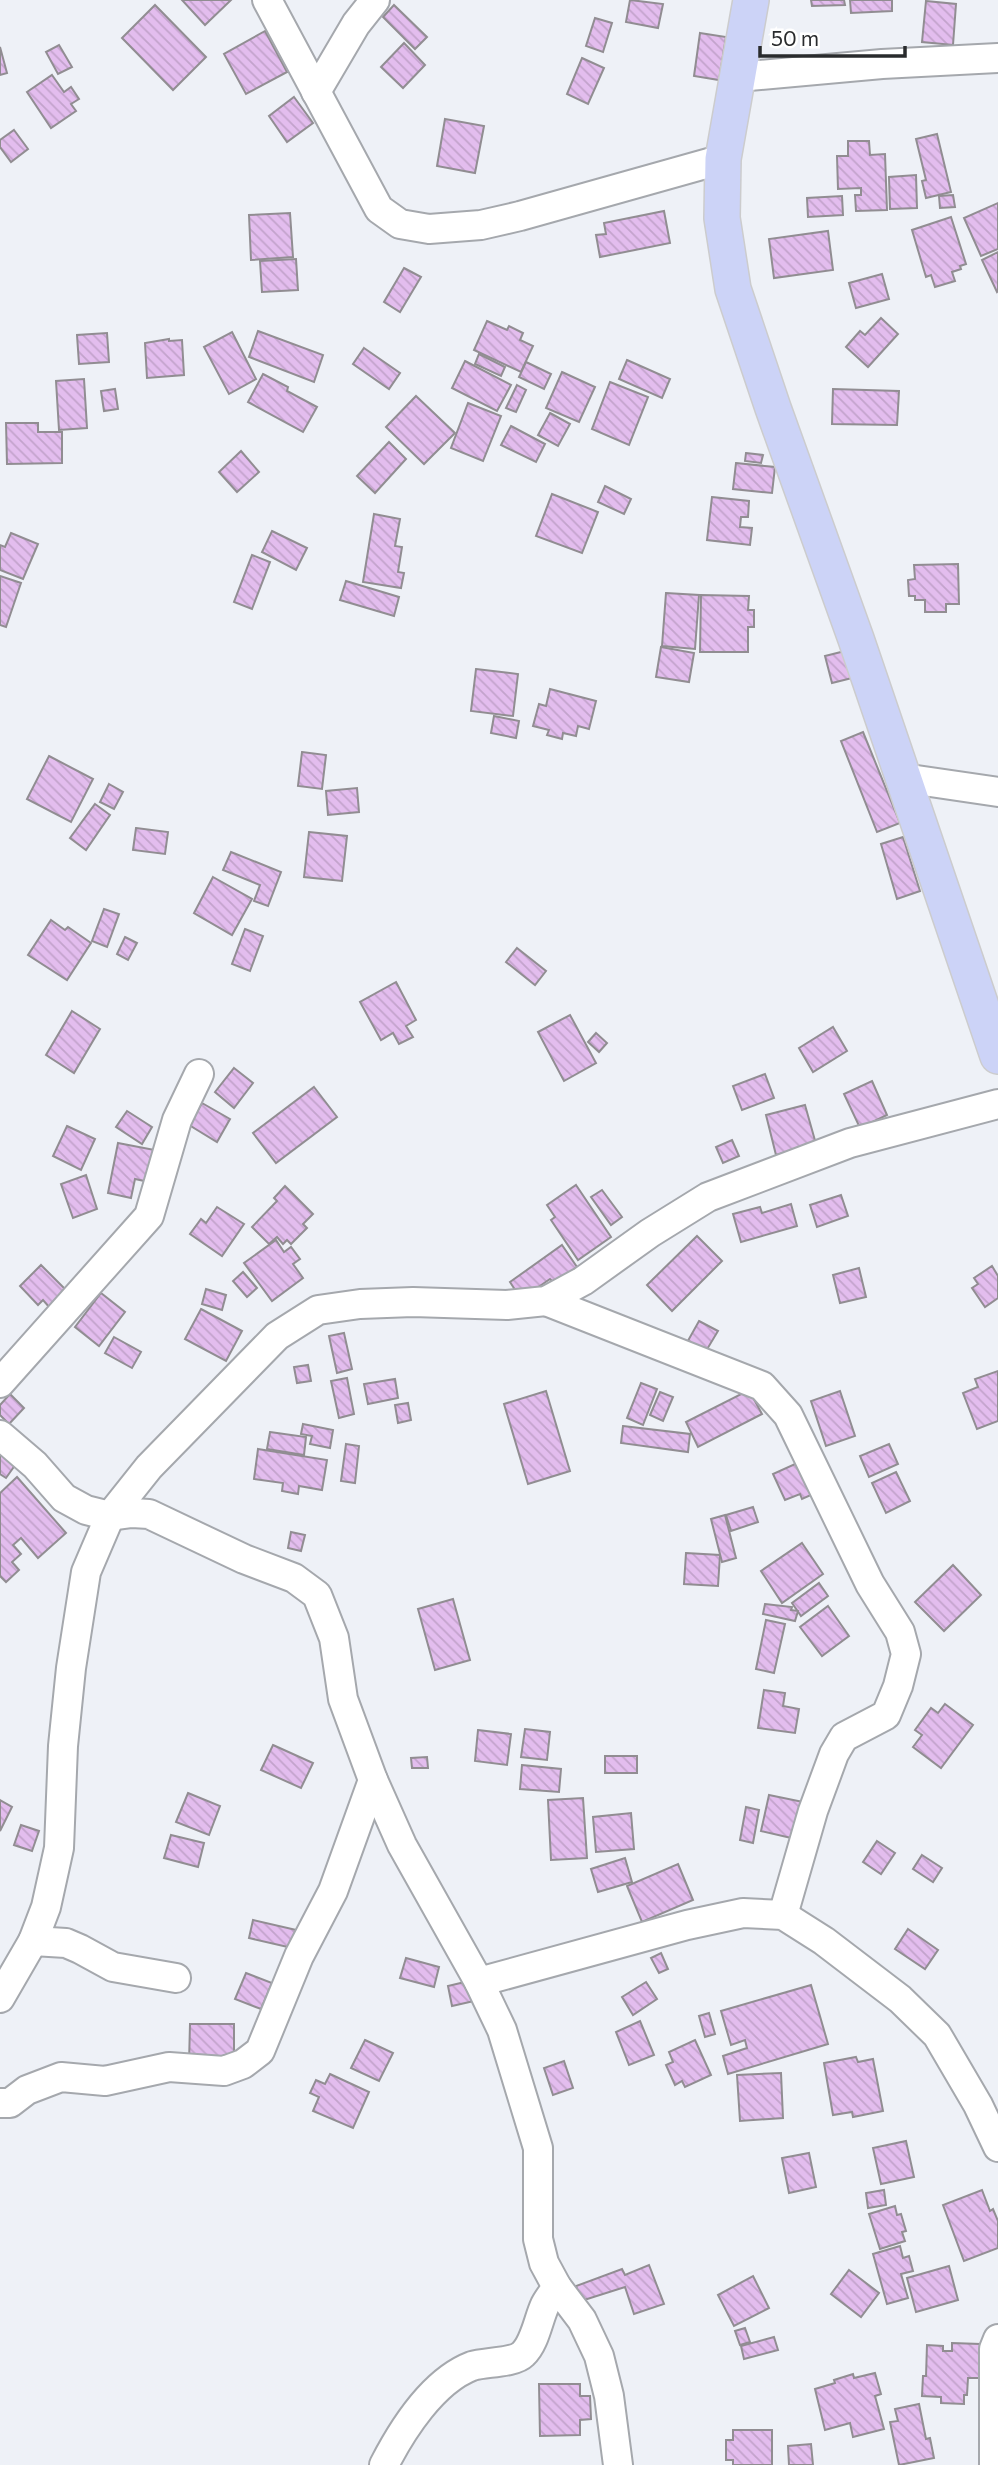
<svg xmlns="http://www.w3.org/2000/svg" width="998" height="2465" viewBox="0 0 998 2465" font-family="Commissioner,sans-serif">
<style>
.building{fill:url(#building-back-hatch);stroke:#918d92;stroke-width:2}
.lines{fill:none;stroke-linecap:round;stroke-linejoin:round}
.minor-casing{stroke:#a5a8ad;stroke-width:32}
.major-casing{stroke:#cccccd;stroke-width:38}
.minor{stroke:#fff;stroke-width:28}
.major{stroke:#ccd3f7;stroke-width:35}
</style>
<defs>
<pattern id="building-back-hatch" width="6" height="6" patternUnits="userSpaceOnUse" patternTransform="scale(1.75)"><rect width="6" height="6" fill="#e3bdee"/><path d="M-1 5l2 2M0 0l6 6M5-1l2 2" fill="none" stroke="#c3a3cc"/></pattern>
</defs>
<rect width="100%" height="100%" fill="#eef1f7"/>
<g class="building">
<polygon points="182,0 231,0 205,25"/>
<polygon points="630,0 663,4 658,28 626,22"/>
<polygon points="811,0 844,0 845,5 812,6"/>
<polygon points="850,0 892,0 892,11 851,13"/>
<polygon points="926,1 956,4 953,45 922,42"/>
<polygon points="155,5 206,57 173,90 122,38"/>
<polygon points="394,5 427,37 415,49 383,17"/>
<polygon points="595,18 612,23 603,52 586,46"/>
<polygon points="265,31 287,72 246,94 224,54"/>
<polygon points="700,33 726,37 719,80 694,76"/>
<polygon points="404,43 425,65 403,88 381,67"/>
<polygon points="59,45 72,67 58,74 46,52"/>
<polygon points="0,47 7,73 0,75"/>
<polygon points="582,58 604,68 588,104 567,94"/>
<polygon points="52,75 64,92 71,87 79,99 71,104 76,111 51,128 27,92"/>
<polygon points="294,97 313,123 287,142 269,116"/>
<polygon points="445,119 484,126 475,173 437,166"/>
<polygon points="14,130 28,149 11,162 0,147 0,140"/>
<polygon points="937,134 951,192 926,198 922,181 926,180 916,139"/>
<polygon points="848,141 869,141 870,155 885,154 887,210 856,211 855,195 861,195 861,188 838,189 837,156 848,156"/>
<polygon points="916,175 917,208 890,209 889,177"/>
<polygon points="953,195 955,207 940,208 939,196"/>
<polygon points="842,196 843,215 808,217 807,198"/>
<polygon points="998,203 998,249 981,256 964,218"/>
<polygon points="664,211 670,243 600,257 596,235 606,234 604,223"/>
<polygon points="290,213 293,257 251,260 249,215"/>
<polygon points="951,217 966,264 960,266 961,269 952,272 955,281 935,287 931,275 926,277 912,230"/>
<polygon points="828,231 833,270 774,278 769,239"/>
<polygon points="998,252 998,291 997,292 982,260"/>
<polygon points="296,259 298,290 262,292 260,261"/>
<polygon points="404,268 421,277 400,312 384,302"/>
<polygon points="882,274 889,299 856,308 849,283"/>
<polygon points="881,318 898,334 868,367 846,347 860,331 865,335"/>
<polygon points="487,321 507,330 509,326 523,333 520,340 533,346 521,372 474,350"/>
<polygon points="258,331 323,355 314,382 249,357"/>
<polygon points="232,332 256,379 229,394 204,347"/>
<polygon points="107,333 109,362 79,364 77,335"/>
<polygon points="169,339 169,341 182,340 184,375 147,378 145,343"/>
<polygon points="364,348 400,373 389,389 353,364"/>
<polygon points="479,354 505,367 501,376 475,364"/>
<polygon points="627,360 670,379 662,398 619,379"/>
<polygon points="465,361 511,385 497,411 452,388"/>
<polygon points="526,362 551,374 544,389 519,377"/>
<polygon points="562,372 595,387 579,422 546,408"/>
<polygon points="263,374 288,387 287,391 317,407 303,432 248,402"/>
<polygon points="84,379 87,428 59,430 56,381"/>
<polygon points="610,382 648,397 629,445 592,429"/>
<polygon points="517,385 526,390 516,412 506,408"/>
<polygon points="115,389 118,409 104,411 101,391"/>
<polygon points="833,389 899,391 897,425 832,424"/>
<polygon points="416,396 455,433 424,464 386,427"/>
<polygon points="468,403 501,416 483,461 451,448"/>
<polygon points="550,413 570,424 558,446 538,435"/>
<polygon points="6,423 38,423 38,432 62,432 62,463 7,464"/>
<polygon points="511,426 545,444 536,462 501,445"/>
<polygon points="389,442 406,459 375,493 357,476"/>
<polygon points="241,451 259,472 237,492 219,472"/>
<polygon points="746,453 763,455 761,463 745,461"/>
<polygon points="736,463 775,467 772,493 733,489"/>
<polygon points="605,486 631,499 624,514 598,502"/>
<polygon points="552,494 598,512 582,553 536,536"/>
<polygon points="712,497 749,501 748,517 741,517 740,527 752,528 750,545 707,540"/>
<polygon points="374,514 400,519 395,546 402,547 398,572 404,573 401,588 363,582"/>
<polygon points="272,531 307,548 296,570 262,552"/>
<polygon points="11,533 38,544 23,579 0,570 0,545 5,547"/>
<polygon points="252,555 270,562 252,609 234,602"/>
<polygon points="958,564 959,604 946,604 946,612 925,612 925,600 915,600 915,596 909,596 908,580 915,579 914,565"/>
<polygon points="0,576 21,583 6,627 0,625"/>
<polygon points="346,581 399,597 394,616 340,600"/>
<polygon points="666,593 699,595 695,649 662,646"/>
<polygon points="701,595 749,596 748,610 754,610 754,627 748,627 748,652 700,652"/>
<polygon points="661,647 694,653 689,682 656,677"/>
<polygon points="845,651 852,678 832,683 825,656"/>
<polygon points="476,669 518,674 513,716 471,711"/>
<polygon points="550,689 596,701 589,729 578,726 576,736 563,733 562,739 547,735 549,730 533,726 539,704 546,706"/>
<polygon points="494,716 519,721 516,738 491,733"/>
<polygon points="863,732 900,823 877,832 841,741"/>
<polygon points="302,752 326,755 322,789 298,786"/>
<polygon points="49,756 93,779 71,822 27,799"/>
<polygon points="109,784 123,792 114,809 100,802"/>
<polygon points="357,788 359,812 328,815 326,791"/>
<polygon points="95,804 110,815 86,850 70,838"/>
<polygon points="136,828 168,832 165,854 133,850"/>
<polygon points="309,832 347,836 342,881 304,877"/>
<polygon points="903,837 920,891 897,899 881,844"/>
<polygon points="231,852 281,872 268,906 254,901 260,885 223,870"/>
<polygon points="213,877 252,899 232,935 194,913"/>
<polygon points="104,909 119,914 107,947 92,941"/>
<polygon points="51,920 65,930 68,927 91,943 67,980 28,955"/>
<polygon points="245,929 263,936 250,971 232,964"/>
<polygon points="125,937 137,943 128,960 117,954"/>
<polygon points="517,948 546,971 535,985 506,962"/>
<polygon points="396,982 416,1020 406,1026 413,1037 399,1044 393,1033 381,1040 360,1002"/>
<polygon points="72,1011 100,1029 74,1073 46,1055"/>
<polygon points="570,1015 596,1063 564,1081 538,1032"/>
<polygon points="833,1027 847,1051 813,1072 799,1048"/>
<polygon points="596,1033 607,1043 599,1052 588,1042"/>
<polygon points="234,1068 253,1083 234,1108 215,1092"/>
<polygon points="765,1074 774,1098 742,1110 733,1086"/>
<polygon points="872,1081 887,1115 860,1128 844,1094"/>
<polygon points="314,1087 337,1117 276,1163 253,1133"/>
<polygon points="202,1103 230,1119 217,1142 189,1125"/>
<polygon points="805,1105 816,1144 776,1155 766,1115"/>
<polygon points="127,1111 152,1127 142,1144 116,1127"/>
<polygon points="67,1126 95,1139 81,1170 53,1156"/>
<polygon points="732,1140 739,1156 723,1163 716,1147"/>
<polygon points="118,1143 165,1152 158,1184 135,1179 131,1198 108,1193"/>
<polygon points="86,1175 97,1209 73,1218 61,1184"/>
<polygon points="576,1185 611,1237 578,1260 551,1220 555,1217 547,1205"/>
<polygon points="285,1186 313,1214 303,1224 307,1228 291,1244 287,1240 283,1244 277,1237 269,1244 252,1227 277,1201 274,1198"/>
<polygon points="602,1190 622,1217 611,1225 591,1197"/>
<polygon points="841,1195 848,1216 817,1227 810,1205"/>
<polygon points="791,1204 797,1226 741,1242 733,1214 760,1207 762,1213"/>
<polygon points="217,1207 244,1224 222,1256 190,1234 201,1219 206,1223"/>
<polygon points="697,1236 722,1261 672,1311 647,1285"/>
<polygon points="276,1240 284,1252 291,1247 300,1259 293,1264 303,1278 272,1301 244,1263"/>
<polygon points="562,1245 577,1267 554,1283 550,1279 521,1299 510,1282"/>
<polygon points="41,1265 67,1291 50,1308 43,1300 38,1305 20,1286"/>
<polygon points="992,1266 998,1276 998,1298 985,1307 972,1288 978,1284 974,1278"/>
<polygon points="859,1268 866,1297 840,1303 833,1275"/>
<polygon points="243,1272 257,1288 247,1297 233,1281"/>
<polygon points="206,1289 226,1295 222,1310 202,1304"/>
<polygon points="101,1293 125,1312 99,1346 75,1327"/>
<polygon points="201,1309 242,1331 226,1361 185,1339"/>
<polygon points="699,1321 718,1331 703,1356 685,1346"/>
<polygon points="344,1333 352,1369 337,1373 329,1336"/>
<polygon points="114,1337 141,1352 132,1368 105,1353"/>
<polygon points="308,1365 311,1381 297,1383 294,1367"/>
<polygon points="998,1371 998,1421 977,1429 963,1393 978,1387 975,1379"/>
<polygon points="347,1378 354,1414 339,1418 331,1381"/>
<polygon points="395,1379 398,1398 368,1404 364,1384"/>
<polygon points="641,1383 657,1389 643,1425 627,1418"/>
<polygon points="749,1390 762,1414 698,1447 686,1422"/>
<polygon points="546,1391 570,1471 528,1484 504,1404"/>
<polygon points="840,1391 855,1436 826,1446 811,1401"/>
<polygon points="660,1392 673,1397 663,1421 650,1415"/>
<polygon points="10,1394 24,1408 9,1424 0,1415 0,1405"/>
<polygon points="408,1403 411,1420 398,1423 395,1405"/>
<polygon points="303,1424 333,1430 330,1448 310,1444 312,1436 301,1434"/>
<polygon points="623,1426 690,1434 688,1452 621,1443"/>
<polygon points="270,1432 306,1437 304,1455 267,1449"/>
<polygon points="346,1444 359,1446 355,1483 341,1481"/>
<polygon points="889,1444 898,1464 869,1477 860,1456"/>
<polygon points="0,1448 18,1461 6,1478 0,1474"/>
<polygon points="258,1449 327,1460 322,1490 299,1486 298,1494 282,1491 283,1483 254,1479"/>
<polygon points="806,1459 820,1491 802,1499 800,1494 785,1500 773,1474"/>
<polygon points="896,1472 910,1501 886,1513 872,1483"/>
<polygon points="17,1477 66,1533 38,1558 21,1538 13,1545 21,1554 12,1562 19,1570 6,1582 0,1576 0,1493"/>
<polygon points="753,1507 758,1522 731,1531 726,1515"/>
<polygon points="725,1515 736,1558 722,1562 711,1519"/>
<polygon points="291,1532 305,1535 301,1551 288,1548"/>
<polygon points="802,1543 823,1574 782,1603 761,1571"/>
<polygon points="686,1553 720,1555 718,1586 684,1584"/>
<polygon points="953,1565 981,1595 944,1631 915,1602"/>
<polygon points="819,1583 828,1596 801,1616 792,1603"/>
<polygon points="453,1599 470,1660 435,1670 418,1609"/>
<polygon points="765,1604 792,1607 791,1610 798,1611 795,1621 763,1614"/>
<polygon points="828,1606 849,1636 822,1656 800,1627"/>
<polygon points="766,1620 785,1624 774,1673 756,1669"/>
<polygon points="764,1690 785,1693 783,1706 799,1709 795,1733 758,1728"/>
<polygon points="945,1704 973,1725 941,1768 913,1747 922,1735 915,1730 931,1708 938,1713"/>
<polygon points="525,1729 550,1732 547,1760 521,1757"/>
<polygon points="478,1730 511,1734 507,1765 475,1761"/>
<polygon points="273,1745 313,1763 301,1788 261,1770"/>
<rect x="605" y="1756" width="32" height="17"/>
<polygon points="427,1757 428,1768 412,1768 411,1758"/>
<polygon points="522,1765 561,1769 559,1792 520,1789"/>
<polygon points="188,1793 220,1806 209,1835 176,1822"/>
<polygon points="769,1795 808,1803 800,1840 761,1831"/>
<polygon points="583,1798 587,1858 551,1860 548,1800"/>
<polygon points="0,1800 12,1807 0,1831"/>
<polygon points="746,1807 759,1810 753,1843 740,1840"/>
<polygon points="631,1813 634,1849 596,1852 593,1817"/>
<polygon points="21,1825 39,1831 32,1851 14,1845"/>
<polygon points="171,1835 204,1843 198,1867 164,1858"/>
<polygon points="877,1841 895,1853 881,1874 863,1862"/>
<polygon points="922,1855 942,1868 933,1882 913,1869"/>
<polygon points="625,1858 632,1882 598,1892 591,1869"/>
<polygon points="678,1864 693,1900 642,1922 627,1886"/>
<polygon points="253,1920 305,1932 301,1950 249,1938"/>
<polygon points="908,1929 938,1950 925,1969 895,1949"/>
<polygon points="661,1953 668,1969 659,1973 651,1958"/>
<polygon points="406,1958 439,1967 434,1987 400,1978"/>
<polygon points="246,1973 272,1983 261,2009 235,1999"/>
<polygon points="469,1981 474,2001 452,2006 448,1986"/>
<polygon points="646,1982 657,1999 633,2015 622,1997"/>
<polygon points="811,1985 828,2044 728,2074 723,2056 747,2048 745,2040 731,2045 721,2011"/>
<polygon points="709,2013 715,2034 705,2037 699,2016"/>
<polygon points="640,2021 654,2055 629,2065 616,2032"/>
<polygon points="190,2024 234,2024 234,2064 189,2063"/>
<polygon points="365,2040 393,2053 379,2081 351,2068"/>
<polygon points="695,2040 711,2075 685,2087 682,2081 675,2085 666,2065 673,2062 669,2052"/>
<polygon points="856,2057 858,2062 873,2059 883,2111 853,2117 852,2112 833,2115 824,2063"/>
<polygon points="564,2061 573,2088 553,2095 544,2068"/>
<polygon points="781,2073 783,2118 740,2121 737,2075"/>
<polygon points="330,2074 369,2092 353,2128 313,2111 319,2097 310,2093 316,2080 325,2084"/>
<polygon points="906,2141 914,2177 881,2184 873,2148"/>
<polygon points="809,2153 816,2187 789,2193 782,2158"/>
<polygon points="884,2190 886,2205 868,2208 866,2193"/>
<polygon points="982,2190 990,2211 993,2209 998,2221 998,2248 964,2261 943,2205"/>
<polygon points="895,2206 897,2215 901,2214 906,2231 902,2232 905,2241 880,2249 869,2214"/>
<polygon points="900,2246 903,2258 909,2256 913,2271 901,2274 908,2298 887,2304 873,2254"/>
<polygon points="649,2265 664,2304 634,2314 625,2287 581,2301 576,2286 622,2269 625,2275"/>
<polygon points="949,2266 958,2300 916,2312 907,2278"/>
<polygon points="849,2270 879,2293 861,2317 831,2294"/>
<polygon points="753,2276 769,2308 734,2326 718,2295"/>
<polygon points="745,2328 750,2342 740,2345 735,2331"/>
<polygon points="774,2337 778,2350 744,2359 741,2346"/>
<polygon points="952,2343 980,2344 979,2378 968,2378 967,2395 964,2395 964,2404 941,2403 941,2397 922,2396 923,2376 926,2376 927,2345 943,2346 943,2351 952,2351"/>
<polygon points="875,2373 881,2394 875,2396 884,2429 853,2437 850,2423 825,2430 815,2389 835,2383 834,2380 853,2374 854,2378"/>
<polygon points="539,2384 580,2384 580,2396 590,2396 591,2419 580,2420 580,2435 540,2436"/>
<polygon points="919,2404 926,2439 930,2438 934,2458 899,2465 890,2422 898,2421 895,2409"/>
<polygon points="733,2430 772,2430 772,2465 733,2465 733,2460 726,2460 726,2440 733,2440"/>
<polygon points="811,2444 813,2465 789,2465 788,2446"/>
</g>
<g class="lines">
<g class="minor-casing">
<g id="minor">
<polyline points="267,0 379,209 400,224 429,229 481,225 520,216 723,159"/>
<polyline points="738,77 882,64 998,58"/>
<polyline points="316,92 356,24 375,0"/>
<polyline points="903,778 998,792"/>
<polyline points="546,1301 762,1386 788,1415 870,1584 900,1632 906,1654 898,1686 886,1715 844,1737 834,1754 813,1811 783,1915"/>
<polyline points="0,1383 149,1216 177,1120 199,1074"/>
<polyline points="0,1435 35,1465 64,1498 86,1510 110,1516 132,1513 149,1514 244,1559 294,1578 317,1595 334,1638 343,1699 373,1780 402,1845 479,1982 502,2030 538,2148 538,2239 544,2263 557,2287 582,2320 599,2356 609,2396 618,2465"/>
<polyline points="33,1941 66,1943 80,1949 113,1967 176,1978"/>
<polyline points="479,1982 687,1925 743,1913 783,1915 824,1941 900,1999 937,2035 978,2105 998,2147"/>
<polyline points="0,1998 33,1941 46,1907 59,1848 63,1746 71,1668 86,1572 110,1516 149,1467 277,1336 318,1310 360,1304 413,1302 507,1305 546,1301 583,1281 650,1233 708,1197 850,1143 998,1104"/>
<polyline points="0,2103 10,2103 27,2090 61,2077 105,2081 169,2067 224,2071 243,2064 260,2051 299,1956 333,1891 373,1780"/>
<path d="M384,2465C402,2430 433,2381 472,2366C485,2362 514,2363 523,2354C535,2343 538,2320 545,2305C548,2299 553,2293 557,2287"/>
<polyline points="994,2465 994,2349 998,2339"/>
</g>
</g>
<g class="major-casing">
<polyline id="major" points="751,0 723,159 722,218 733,289 773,408 856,639 998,1056"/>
</g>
<use href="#minor" class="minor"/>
<use href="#major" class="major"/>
</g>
<path d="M760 46v10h145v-10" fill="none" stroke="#292b2d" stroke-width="3.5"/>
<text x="771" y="46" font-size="21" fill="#292b2d" stroke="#ffffff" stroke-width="5" paint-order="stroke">50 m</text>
</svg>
